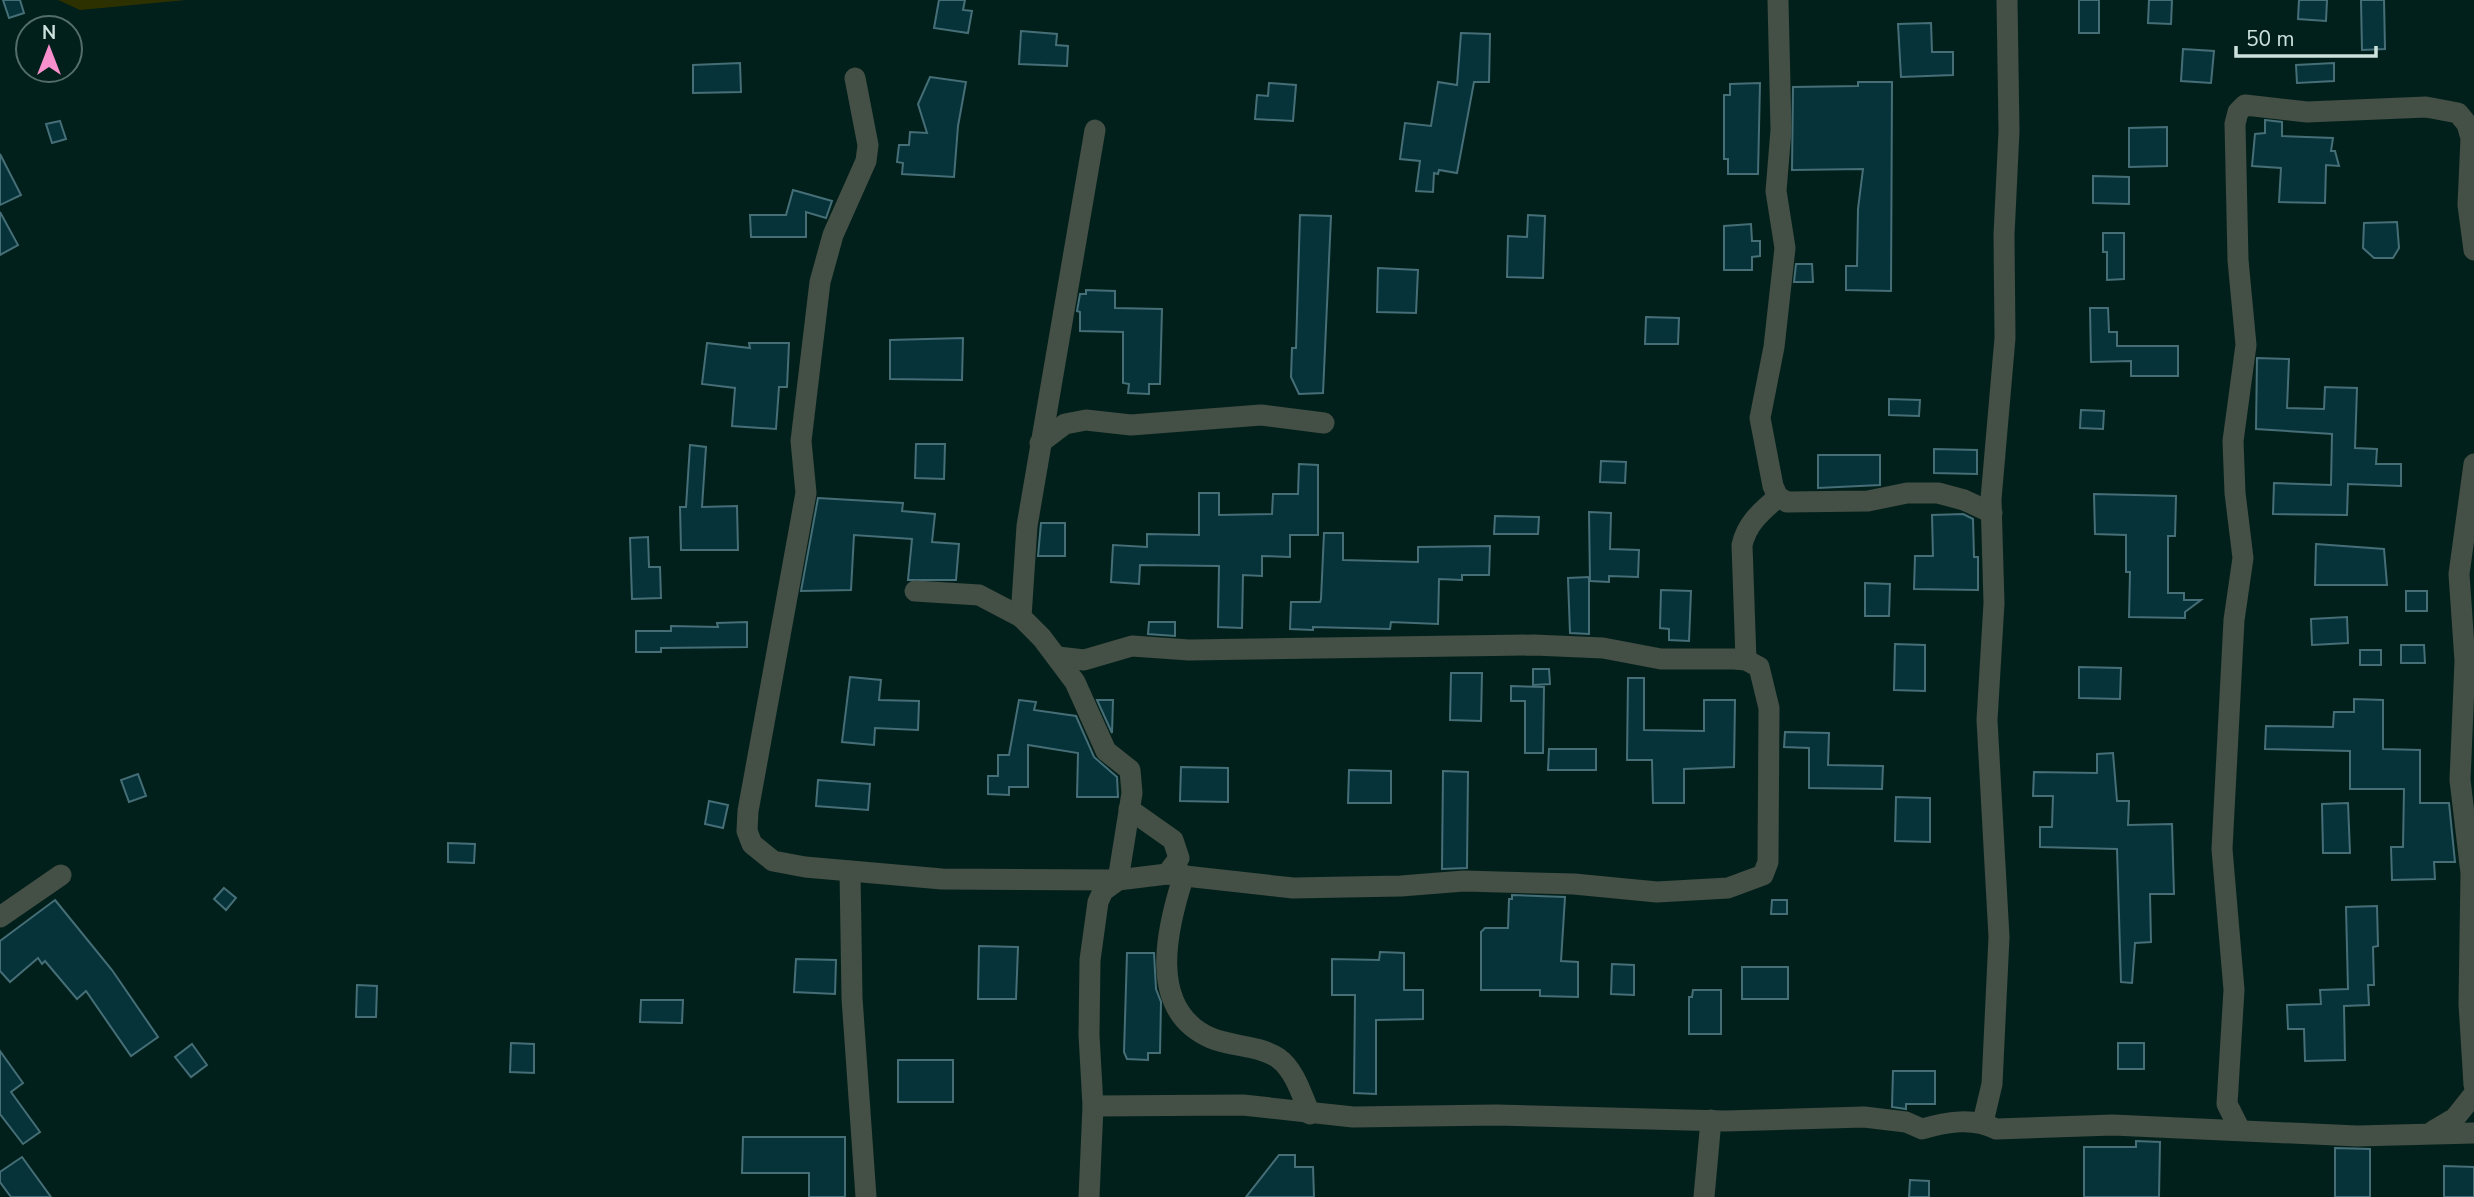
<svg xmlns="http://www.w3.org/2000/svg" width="2474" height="1197" viewBox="0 0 2474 1197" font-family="'Nunito Sans',sans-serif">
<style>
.green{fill:#2d3100}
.building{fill:#06323a;stroke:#456e77;stroke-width:2}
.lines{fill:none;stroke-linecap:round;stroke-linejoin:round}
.minor{stroke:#444f45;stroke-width:21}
</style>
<rect width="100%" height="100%" fill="#02201b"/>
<polygon class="green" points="58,0 186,0 80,10"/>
<g class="building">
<polygon points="3,0 20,0 24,13 9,18"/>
<polygon points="939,0 965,0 963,10 972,11 968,33 934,28"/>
<rect x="2079" y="0" width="20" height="33"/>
<polygon points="2149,0 2172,0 2171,24 2148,23"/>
<polygon points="2299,0 2327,0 2326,21 2298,19"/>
<polygon points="2361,0 2384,0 2385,49 2362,50"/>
<polygon points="1931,23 1932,52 1953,52 1953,75 1901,77 1898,24"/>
<polygon points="1021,31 1057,34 1056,45 1068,46 1067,66 1019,64"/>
<polygon points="1461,33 1490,34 1489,82 1474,82 1457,173 1439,170 1438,174 1434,173 1433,192 1416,191 1420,161 1400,159 1405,123 1431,126 1438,82 1457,85"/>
<polygon points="2183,49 2214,51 2211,83 2181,81"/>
<polygon points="740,63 741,92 693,93 693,65"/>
<polygon points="2334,63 2334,81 2297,83 2296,65"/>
<polygon points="930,77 966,82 958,126 954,177 902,174 903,163 897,162 899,145 909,145 910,132 927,133 918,104"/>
<polygon points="1858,82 1892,82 1891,291 1846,290 1846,266 1857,266 1858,209 1863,169 1792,170 1793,87 1858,86"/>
<polygon points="1269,83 1296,85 1293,121 1255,119 1257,95 1268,96"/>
<polygon points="1760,83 1758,174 1728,174 1728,159 1724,159 1724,95 1730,95 1730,84"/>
<polygon points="2265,120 2282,122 2282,136 2333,138 2331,151 2335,151 2339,166 2326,165 2325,203 2279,202 2281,168 2252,166 2255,134 2265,133"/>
<polygon points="60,121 66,139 52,143 46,124"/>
<polygon points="2167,127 2167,166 2129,167 2129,128"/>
<polygon points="0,154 21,195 0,205"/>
<polygon points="2093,176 2129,177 2129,204 2093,203"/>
<polygon points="793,190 832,201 826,218 806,212 806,237 751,237 750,215 786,215"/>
<polygon points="0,212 18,245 0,255"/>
<polygon points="1300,215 1331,216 1323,393 1299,394 1291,377 1292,348 1296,348"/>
<polygon points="1528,215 1545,216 1543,278 1507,277 1508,236 1527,237"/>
<polygon points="2397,222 2399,248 2393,258 2374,258 2363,248 2364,223"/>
<polygon points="1751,224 1752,241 1760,241 1760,256 1752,257 1752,270 1724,270 1724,226"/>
<polygon points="2103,233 2124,233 2124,279 2107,280 2107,252 2103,252"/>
<polygon points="1796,264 1812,264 1813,282 1794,282"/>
<polygon points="1378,268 1418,270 1416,313 1377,312"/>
<polygon points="1086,290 1115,291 1115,308 1162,309 1160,384 1149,384 1149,394 1128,393 1129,384 1123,383 1123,332 1080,331 1080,312 1077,311 1080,294 1086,294"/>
<polygon points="2090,308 2108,308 2109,332 2117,332 2117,346 2178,346 2178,376 2131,376 2131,361 2091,362"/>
<polygon points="1646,317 1679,318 1678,344 1645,344"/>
<polygon points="963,338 962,380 890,379 890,340"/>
<polygon points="707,343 750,348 749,343 789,343 787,387 779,387 776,429 732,426 735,388 702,384"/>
<polygon points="2257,358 2289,359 2287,408 2324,409 2325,387 2357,388 2355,448 2377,449 2376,464 2401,464 2401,486 2348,484 2347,515 2273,514 2274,483 2331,485 2332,434 2256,429"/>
<polygon points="1889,399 1920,400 1919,416 1889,415"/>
<polygon points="2081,410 2104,411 2103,429 2080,428"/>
<polygon points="916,444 945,444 944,479 915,478"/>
<polygon points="690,445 706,447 702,507 737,506 738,550 681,550 680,507 686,507"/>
<polygon points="1934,449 1977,450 1977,474 1934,473"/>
<polygon points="1818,455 1880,455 1880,485 1818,488"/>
<polygon points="1601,461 1626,462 1625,483 1600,482"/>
<polygon points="1299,464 1318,465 1318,535 1290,535 1290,557 1262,556 1262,576 1243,575 1242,628 1218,627 1219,566 1140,565 1139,584 1111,582 1113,545 1147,547 1147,534 1199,535 1199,493 1219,493 1219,515 1272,514 1273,494 1298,494"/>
<polygon points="2094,494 2176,496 2175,536 2168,536 2168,593 2184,593 2184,600 2201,600 2185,612 2185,618 2129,617 2130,572 2126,572 2126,535 2095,534"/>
<polygon points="818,498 903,503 902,511 935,514 932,542 959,544 956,580 908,580 912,539 854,535 851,590 801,591"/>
<polygon points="1589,512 1611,513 1610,549 1639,550 1638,577 1609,576 1609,582 1590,581"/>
<polygon points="1963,514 1973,519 1974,557 1978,557 1978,590 1914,589 1915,556 1933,556 1932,515"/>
<polygon points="1495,516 1539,517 1538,534 1494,534"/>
<polygon points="1041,523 1065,523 1065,556 1038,556"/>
<polygon points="1324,533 1343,533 1343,560 1418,562 1418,547 1490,546 1489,575 1462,575 1462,580 1439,579 1438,624 1391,622 1390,629 1313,627 1313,630 1290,629 1291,602 1320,602 1321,599"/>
<polygon points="648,537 649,567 660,567 661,598 632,599 630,538"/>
<polygon points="2316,544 2384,549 2387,585 2315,585"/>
<polygon points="1589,577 1589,634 1570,633 1568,578"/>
<polygon points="1865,583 1890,584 1889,616 1865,616"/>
<polygon points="1661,590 1691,591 1689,641 1669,640 1669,629 1660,628"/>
<rect x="2406" y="591" width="21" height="20"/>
<polygon points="2347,617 2348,643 2312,645 2311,619"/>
<polygon points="747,622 747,647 661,648 661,652 636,652 636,631 671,631 671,626 718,627 717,623"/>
<polygon points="1149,622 1175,622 1175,636 1148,634"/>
<polygon points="1895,644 1925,645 1925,691 1894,690"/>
<polygon points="2401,645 2424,645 2425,663 2401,663"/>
<rect x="2360" y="650" width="21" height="15"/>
<polygon points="2079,667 2121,668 2120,699 2079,698"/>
<polygon points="1533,669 1549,669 1550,684 1533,685"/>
<polygon points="1451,673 1482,673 1481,721 1450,720"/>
<polygon points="850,677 881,680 879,700 919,701 918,730 875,728 874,745 842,742"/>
<polygon points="1628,678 1644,678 1644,730 1704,731 1704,700 1735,700 1734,767 1684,769 1684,803 1653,803 1652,760 1627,760"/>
<polygon points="1511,686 1544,687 1543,753 1525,753 1525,701 1511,701"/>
<polygon points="2354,699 2383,700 2383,749 2420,750 2420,803 2449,803 2455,862 2434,862 2435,879 2392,880 2391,847 2403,847 2404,789 2350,789 2350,751 2265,749 2266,726 2333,727 2334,712 2354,712"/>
<polygon points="1019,700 1036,702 1034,710 1076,716 1094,757 1117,777 1118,797 1077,797 1078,753 1028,745 1028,787 1009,787 1009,795 988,794 988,776 998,776 998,755 1009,755"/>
<polygon points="1097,700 1113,700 1112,733"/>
<polygon points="1785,732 1829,733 1828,765 1883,766 1882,789 1809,788 1809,748 1784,747"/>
<polygon points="1549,749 1596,749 1596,770 1548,770"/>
<polygon points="2113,753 2117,801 2129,801 2128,825 2172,824 2174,894 2150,894 2151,942 2135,943 2132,983 2121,982 2117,849 2040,847 2040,827 2052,827 2053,796 2033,796 2034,772 2097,773 2097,754"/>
<polygon points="1181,767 1228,768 1228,802 1180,801"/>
<polygon points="1349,770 1391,771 1391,803 1348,803"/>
<polygon points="1443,771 1468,772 1467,868 1442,869"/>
<polygon points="138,774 146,796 129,802 121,780"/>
<polygon points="818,780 870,784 868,810 816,806"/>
<polygon points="1896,797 1930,798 1930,842 1895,841"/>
<polygon points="709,801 728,805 723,828 705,824"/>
<polygon points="2348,803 2350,853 2323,853 2322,804"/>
<polygon points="448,843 475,844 474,863 448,862"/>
<polygon points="224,888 236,898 226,910 214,899"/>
<polygon points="1512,895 1565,897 1561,961 1578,962 1578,997 1540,996 1540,990 1481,990 1481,932 1485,928 1508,928 1509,899 1512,899"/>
<polygon points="55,900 112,970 158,1037 131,1056 86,991 77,999 45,961 42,964 38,958 10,982 0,971 0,941"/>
<polygon points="1772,900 1787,900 1787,914 1771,914"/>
<polygon points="2377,906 2378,946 2373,947 2374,985 2368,985 2369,1005 2344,1006 2345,1060 2305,1061 2304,1029 2288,1029 2287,1005 2321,1004 2320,990 2348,989 2346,907"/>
<polygon points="979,946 1018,947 1016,999 978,999"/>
<polygon points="1380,952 1404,953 1404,990 1423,990 1423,1019 1376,1020 1376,1094 1354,1093 1355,995 1332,995 1332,959 1379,960"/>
<polygon points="1127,953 1154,953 1156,989 1161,1002 1160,1053 1148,1053 1148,1060 1127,1059 1124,1052"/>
<polygon points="796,959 836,960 835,994 794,992"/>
<polygon points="1612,964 1634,965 1634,995 1611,994"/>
<rect x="1742" y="967" width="46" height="32"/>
<polygon points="357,985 377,986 376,1017 356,1017"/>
<polygon points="1693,990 1721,990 1721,1034 1689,1034 1689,997 1692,997"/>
<polygon points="641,1000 683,1000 682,1023 640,1022"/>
<polygon points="511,1043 534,1044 534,1073 510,1072"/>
<rect x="2118" y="1043" width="26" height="26"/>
<polygon points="192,1044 207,1065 191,1077 175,1057"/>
<polygon points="0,1051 23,1083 11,1092 40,1132 23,1144 0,1114"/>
<rect x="898" y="1060" width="55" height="42"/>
<polygon points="1893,1071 1935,1071 1935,1104 1906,1104 1906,1109 1892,1107"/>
<polygon points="743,1137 845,1137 845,1197 809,1197 809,1173 742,1173"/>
<polygon points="2136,1141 2160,1142 2159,1197 2084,1197 2084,1147 2136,1147"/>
<polygon points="2335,1148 2370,1149 2370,1197 2335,1197"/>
<polygon points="1279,1155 1295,1155 1295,1167 1313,1167 1314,1197 1246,1197"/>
<polygon points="22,1157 51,1197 11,1197 0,1182 0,1172"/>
<polygon points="2444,1166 2474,1167 2474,1197 2444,1197"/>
<polygon points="1910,1180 1929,1181 1929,1197 1909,1197"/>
</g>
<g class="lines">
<g class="minor">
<polyline points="1778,0 1781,130 1776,191 1785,248 1774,347 1760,418 1773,486 1778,497 1787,502 1868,501 1907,493 1938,493 1964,500 1992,513"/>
<polyline points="855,78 868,145 866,161 833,235 820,282 801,441 806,493 748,811 747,831 752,844 773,861 805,867 942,879 1118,880 1167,874 1293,888 1401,886 1464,881 1574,884 1657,892 1728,888 1763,875 1768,862 1769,708 1759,667 1746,660 1734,659 1661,659 1603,648 1534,645 1189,650 1132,646 1084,660 1058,657"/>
<polyline points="1040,443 1065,424 1086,420 1131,425 1261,415 1324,423"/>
<polyline points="2474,464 2459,574 2465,661 2460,780 2471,873 2469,1004 2474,1085"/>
<polyline points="915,591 979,595 1021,617 1042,638 1075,682 1106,751 1130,770 1132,793 1118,880 1103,891 1098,902 1090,960 1089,1035 1093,1106 1089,1197"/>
<polyline points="1021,617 1027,526 1095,130"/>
<path d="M1746,660L1742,545C1747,523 1761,512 1778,497"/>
<polyline points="1129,809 1173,840 1179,858 1167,874"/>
<polyline points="850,871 852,998 866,1197"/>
<path d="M1184,875C1167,927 1146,1010 1211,1038C1232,1047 1259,1045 1278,1058C1295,1070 1302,1096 1310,1114"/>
<polyline points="0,917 61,875"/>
<path d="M1093,1106L1243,1105L1353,1117L1496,1115L1725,1121L1864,1117L1906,1122L1922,1129C1946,1122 1973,1117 1996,1129L2113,1125L2357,1136L2474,1133"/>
<polyline points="1983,1122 1992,1084 1999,937 1987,720 1994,603 1991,499 2005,338 2004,235 2009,131 2007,0"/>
<polyline points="2240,1130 2227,1104 2234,990 2222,849 2234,620 2243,558 2235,493 2233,441 2246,345 2238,260 2235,124 2238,112 2245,105 2307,112 2426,107 2458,113 2467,124 2471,138 2468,205 2474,250"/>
<polyline points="2433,1131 2455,1118 2474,1094"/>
<polyline points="1704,1197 1711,1120"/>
</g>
</g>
<g transform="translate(49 49)"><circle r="33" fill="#02201b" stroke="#536e69" stroke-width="2"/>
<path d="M0-5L12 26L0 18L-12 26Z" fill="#f890cd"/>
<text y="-10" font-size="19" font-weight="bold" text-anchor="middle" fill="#cde2dd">N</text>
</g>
<path d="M2236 46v10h140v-10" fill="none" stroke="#cde2dd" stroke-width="3.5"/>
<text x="2246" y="46" font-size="21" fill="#cde2dd" stroke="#02201b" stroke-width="5" paint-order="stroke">50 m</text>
</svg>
